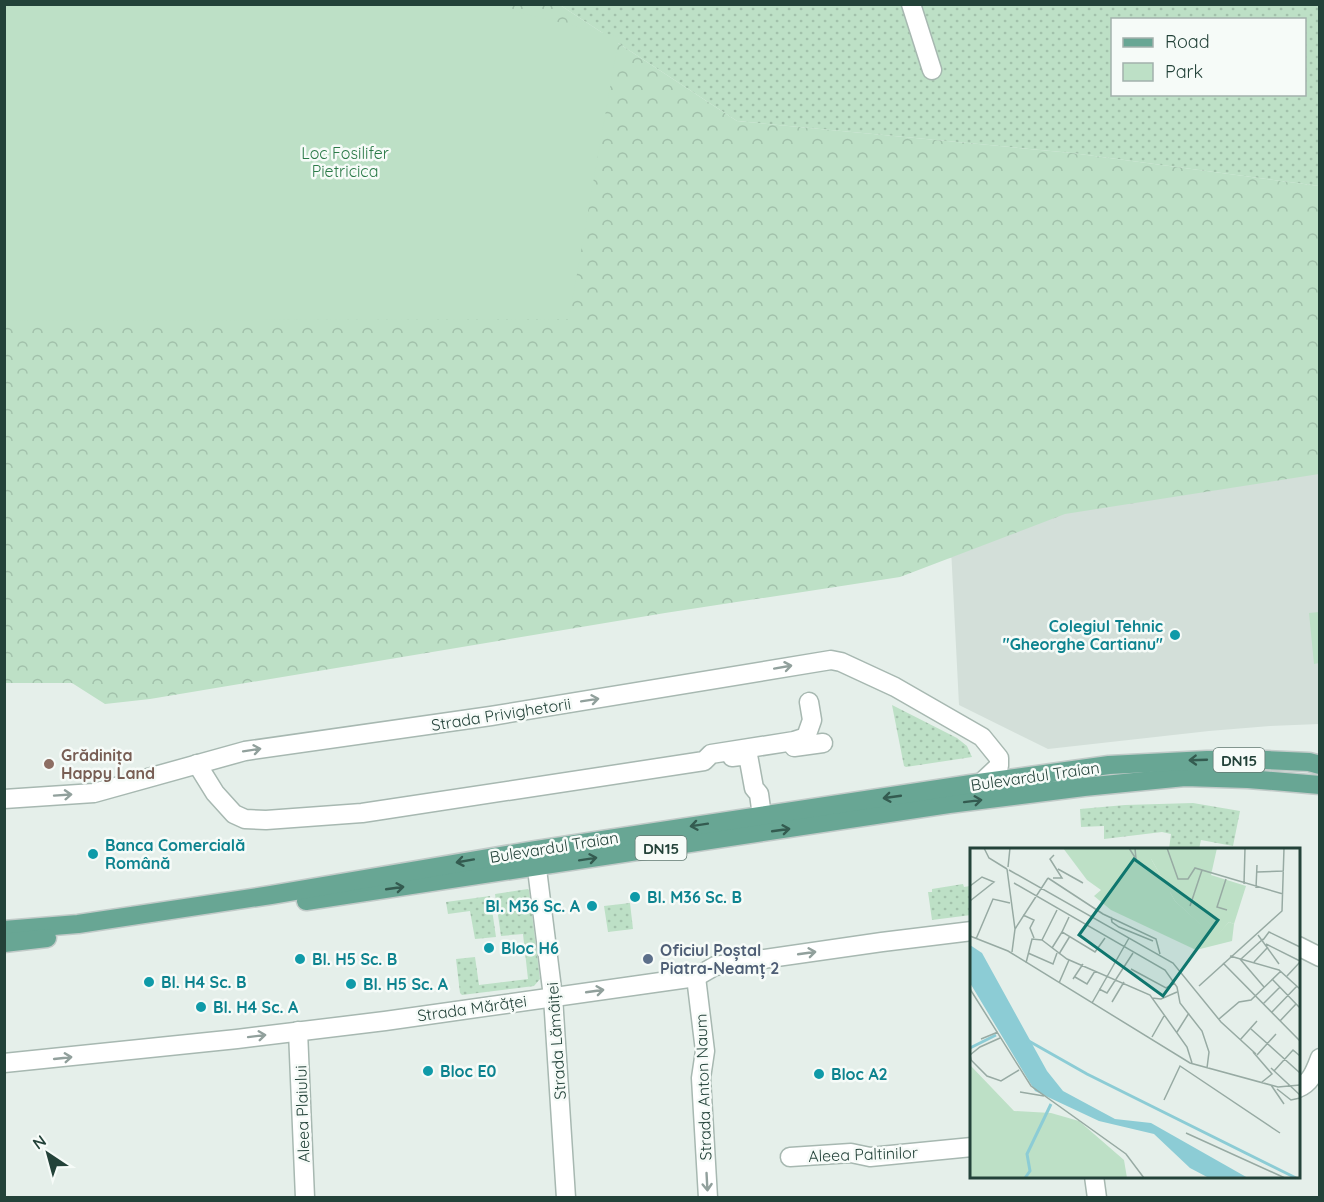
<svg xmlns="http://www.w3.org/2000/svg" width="1324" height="1202" viewBox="0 0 1324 1202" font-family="Quicksand,sans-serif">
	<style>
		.built { fill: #d3dfd9 }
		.grass { fill: url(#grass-dots); fill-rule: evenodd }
		.forest { fill: url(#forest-crowns) }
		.green { fill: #bde0c6 }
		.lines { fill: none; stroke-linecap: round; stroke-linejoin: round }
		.minor-casing { stroke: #a7b8b1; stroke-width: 21 }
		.major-casing { stroke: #c1cac8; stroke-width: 21 }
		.minor { stroke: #fff; stroke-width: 18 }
		.major { stroke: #68a694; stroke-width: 18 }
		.oneway { stroke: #91a09c }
		.oneway2 { stroke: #345b50 }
		.culture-dot { fill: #0f9aa8; stroke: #f6fbf8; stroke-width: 2 }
		.education-dot { fill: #8d6e63; stroke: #f6fbf8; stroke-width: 2 }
		.service-dot { fill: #5c6f8a; stroke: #f6fbf8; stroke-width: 2 }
		.labels { text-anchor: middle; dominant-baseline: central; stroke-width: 5; stroke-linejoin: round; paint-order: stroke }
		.shield { fill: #f6fbf8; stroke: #627a72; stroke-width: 1.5 }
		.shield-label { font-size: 15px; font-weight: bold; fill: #234239 }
		.park-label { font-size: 16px; fill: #2b7a48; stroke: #f6fbf8 }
		.culture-label { font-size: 16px; font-weight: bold; fill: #0d838f; stroke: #f6fbf8; text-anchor: start }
		.street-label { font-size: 16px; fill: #234239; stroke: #f6fbf8 }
		.education-label { font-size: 16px; font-weight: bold; fill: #785e54; stroke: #f6fbf8; text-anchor: start }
		.service-label { font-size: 16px; font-weight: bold; fill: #4e5e75; stroke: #f6fbf8; text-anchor: start }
		.inset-river { fill: none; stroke: #8cccd5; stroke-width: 3 }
		.inset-road { fill: none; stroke: #97aaa3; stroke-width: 1.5 }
		.view { fill: #0f766e; fill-opacity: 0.15; stroke: #0f766e; stroke-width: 3 }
		.inset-edge { fill: none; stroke: #234239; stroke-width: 3 }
	</style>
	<defs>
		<pattern id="grass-dots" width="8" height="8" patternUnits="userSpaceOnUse" patternTransform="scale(1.5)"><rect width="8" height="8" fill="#bde0c6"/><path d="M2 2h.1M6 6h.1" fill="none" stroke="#a2c1ab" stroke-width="1.8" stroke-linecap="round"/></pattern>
		<pattern id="forest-crowns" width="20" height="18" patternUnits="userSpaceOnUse" patternTransform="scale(1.5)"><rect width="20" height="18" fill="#bde0c6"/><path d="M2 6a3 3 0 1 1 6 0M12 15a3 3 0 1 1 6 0" fill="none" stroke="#a2c1ab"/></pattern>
	</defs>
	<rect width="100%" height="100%" fill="#e5efea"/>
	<path class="built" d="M1319,461V724L1270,726L1209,731L1048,749L959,705L947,470Z"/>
	<g class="grass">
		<path d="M560,5H1319V186L1072,153L737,121ZM1112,20H1304V94H1112Z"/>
		<path d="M892,705L957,738L967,746L972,757L906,767L904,766Z"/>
		<path d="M1193,803L1240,811L1233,846L1201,840L1199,849H1169L1171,834L1162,832L1104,839V826L1081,827L1080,809L1125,805Z"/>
		<path d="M970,883H971V915L932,920L928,892H932V889L963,884L964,887L970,886Z"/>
		<path d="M528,889L529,890L540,979L534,986L462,995L460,993L456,959L475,957L479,985L528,979L523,934L501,936L495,894Z"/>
		<path d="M490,896L496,937L475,939L470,911L448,914L446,902Z"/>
		<path d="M630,903L633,929L608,932L604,906Z"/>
	</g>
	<path class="forest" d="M4,5H560L737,121L1072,153L1319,186V474L1065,514L900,577L665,613L150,699L105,704L72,683H5Z"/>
	<g class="green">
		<path d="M485,4L619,37L569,319L5,321V5Z"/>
		<path d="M1319,612V663L1314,664L1309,613Z"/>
	</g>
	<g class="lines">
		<g class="minor-casing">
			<g id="minor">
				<path d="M911,4L932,70"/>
				<path d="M794,747L823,743"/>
				<path d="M732,757L748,755L754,788L759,794L762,816"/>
				<path d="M197,764L215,793L234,814L245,819L266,820L362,813L704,761L711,754L794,741L806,737L812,720L809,702"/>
				<path d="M4,799L94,793L245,751L491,716L831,660L841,662L895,687L982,737L999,758V766L981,783"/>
				<path d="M535,853L553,997L566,1198"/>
				<path d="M1298,946L1320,957"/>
				<path d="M696,977L705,1051L701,1078L708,1198"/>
				<path d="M298,1031L305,1198"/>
				<path d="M4,1063L237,1039L385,1021L696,977L715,966L882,942L972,931"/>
				<path d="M1298,1088C1311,1083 1315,1071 1320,1058"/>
				<path d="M790,1157L851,1153L870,1157L972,1147"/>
				<path d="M1094,1176L1097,1198"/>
			</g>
		</g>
		<g class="major-casing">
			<g id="major">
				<path d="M306,901L949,804L1084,787L1185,777L1248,779L1320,785"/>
				<path d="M4,930L78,924L271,895L535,850L971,784L1109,765L1207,760H1267L1309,762L1320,765"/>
				<path d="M4,943L47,938"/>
			</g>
		</g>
		<use href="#minor" class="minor"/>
		<use href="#major" class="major"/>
	</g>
	<defs><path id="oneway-shaft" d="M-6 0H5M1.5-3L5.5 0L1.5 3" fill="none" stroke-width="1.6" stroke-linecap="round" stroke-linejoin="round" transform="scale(1.5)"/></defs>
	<g class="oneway">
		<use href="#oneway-shaft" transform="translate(783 667) rotate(-10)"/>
		<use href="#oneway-shaft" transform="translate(590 700) rotate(-9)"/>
		<use href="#oneway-shaft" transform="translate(252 750) rotate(-9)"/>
		<use href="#oneway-shaft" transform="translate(63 795) rotate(-4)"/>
		<use href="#oneway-shaft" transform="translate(807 953) rotate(-8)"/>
		<use href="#oneway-shaft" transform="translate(595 991) rotate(-8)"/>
		<use href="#oneway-shaft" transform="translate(257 1036) rotate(-7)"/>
		<use href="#oneway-shaft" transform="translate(63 1058) rotate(-6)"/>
		<use href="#oneway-shaft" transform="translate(707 1182) rotate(87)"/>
	</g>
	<g class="oneway2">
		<use href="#oneway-shaft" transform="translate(1198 760) rotate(178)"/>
		<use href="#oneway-shaft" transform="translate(892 797) rotate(172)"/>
		<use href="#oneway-shaft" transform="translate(973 801) rotate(-7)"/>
		<use href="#oneway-shaft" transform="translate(699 825) rotate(171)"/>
		<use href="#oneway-shaft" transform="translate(781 830) rotate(-8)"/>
		<use href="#oneway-shaft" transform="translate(588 859) rotate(-9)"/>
		<use href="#oneway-shaft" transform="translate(465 861) rotate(170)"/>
		<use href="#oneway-shaft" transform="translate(395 888) rotate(-8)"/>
	</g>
	<g class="culture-dot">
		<circle cx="1175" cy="635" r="6"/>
		<circle cx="93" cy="854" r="6"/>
		<circle cx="635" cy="897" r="6"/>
		<circle cx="592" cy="906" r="6"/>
		<circle cx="489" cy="948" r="6"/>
		<circle cx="300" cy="959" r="6"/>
		<circle cx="149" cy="982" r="6"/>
		<circle cx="351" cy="984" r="6"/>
		<circle cx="201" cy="1007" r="6"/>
		<circle cx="428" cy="1071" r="6"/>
		<circle cx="819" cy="1074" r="6"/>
	</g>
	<circle class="education-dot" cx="49" cy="764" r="6"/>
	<circle class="service-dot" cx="648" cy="959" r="6"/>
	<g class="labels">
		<g class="shield">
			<rect x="1213.5" y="748" width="51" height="24" rx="4.5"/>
			<rect x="635.5" y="836" width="51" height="24" rx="4.5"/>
		</g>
		<g class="shield-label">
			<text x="1239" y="760">DN15</text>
			<text x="661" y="848">DN15</text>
		</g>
		<g class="park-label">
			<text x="345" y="153">Loc Fosilifer<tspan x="345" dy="18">Pietricica</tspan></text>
		</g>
		<g class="culture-label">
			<text x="1163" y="626" text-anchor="end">Colegiul Tehnic<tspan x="1163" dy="18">"Gheorghe Cartianu"</tspan></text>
			<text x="105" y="845">Banca Comercială<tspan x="105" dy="18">Română</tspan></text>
			<text x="647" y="897">Bl. M36 Sc. B</text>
			<text x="580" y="906" text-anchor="end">Bl. M36 Sc. A</text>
			<text x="501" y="948">Bloc H6</text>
			<text x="312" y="959">Bl. H5 Sc. B</text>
			<text x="161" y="982">Bl. H4 Sc. B</text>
			<text x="363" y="984">Bl. H5 Sc. A</text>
			<text x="213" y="1007">Bl. H4 Sc. A</text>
			<text x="440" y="1071">Bloc E0</text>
			<text x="831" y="1074">Bloc A2</text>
		</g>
		<g class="street-label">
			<text transform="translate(501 714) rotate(-9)">Strada Privighetorii</text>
			<text transform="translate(1035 776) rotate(-8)">Bulevardul Traian</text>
			<text transform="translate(554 847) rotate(-9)">Bulevardul Traian</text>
			<text transform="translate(472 1008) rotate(-8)">Strada Mărăței</text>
			<text transform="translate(556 1041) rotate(-94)">Strada Lămâiței</text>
			<text transform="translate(703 1087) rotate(-92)">Strada Anton Naum</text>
			<text transform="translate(302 1114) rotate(-92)">Aleea Plaiului</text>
			<text transform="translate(863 1154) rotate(-2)">Aleea Paltinilor</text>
		</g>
		<g class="education-label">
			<text x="61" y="755">Grădinița<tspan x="61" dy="18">Happy Land</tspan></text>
		</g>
		<g class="service-label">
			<text x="660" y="950">Oficiul Poștal<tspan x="660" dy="18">Piatra-Neamț 2</tspan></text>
		</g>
	</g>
	<g transform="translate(970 848)">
		<rect width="330" height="330" fill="#e5efea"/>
		<path d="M175,0H247L241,27L276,38L264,76L259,74L245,90L205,53Z" fill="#bde0c6"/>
		<path d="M93,0H175L205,53L245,89L259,74L264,76L262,93L226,102L141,62L124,48L131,42L117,32ZM0,217L44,263L81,265L109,273L154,312L157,330H0Z" fill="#bde0c6"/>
		<path d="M114,0H179L183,20L202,42L185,58L124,13Z" fill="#bde0c6"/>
		<path d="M0,97L12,105L77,223L93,243L145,271L181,275L278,330H239L220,320L184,286L129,273L65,243L0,135Z" fill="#8cccd5"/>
		<path class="inset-river" d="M57,192L117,226L326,330M0,200L26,187M55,330L60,323L57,306L81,256"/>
		<path class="inset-road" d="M14,0L19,10L37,21M159,0L166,11L165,0M197,0L208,31H218L225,20L313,46M38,19L40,0M37,21L45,81M88,21L113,35M39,22L203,115L251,174L286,206M287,24L314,23M78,30L133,66L186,91L190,106M83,30H92L80,11L84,7M256,31L247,59L257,62M44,35L195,122L207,139L210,155L232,183L239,204L237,220M274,36L275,0M0,38L12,29L24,34L0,53M286,40L287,17M220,58L232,22M53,67L64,72L60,80L64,90M99,69L92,84L125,104L135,90M141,69L142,74L149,79L183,93M288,87L309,116M0,88L38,103L220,215L308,239L330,237M6,91L23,51L40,55M72,92L97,111L180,147L217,199L222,215M72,92L87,62M293,92L299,84L330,99M296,96L330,113M82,100L92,84M42,104L45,81L78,30M58,105L83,116L87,105M89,106L100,88M260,108L309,122L330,141M270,111L294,139M271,111L293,91M284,114L298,99M56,115L62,91L72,92M253,115L330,193M161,121L196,140L205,135M317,128L330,114M105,129L117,136L125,123M103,131L113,116M302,131L330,160M89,135L99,112M229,138L312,63L314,0M0,141L61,238L156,306L174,330M129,141L137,145L163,105M182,150L191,151L207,144M142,154L154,134M122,155L159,90M293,156L310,139M302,164L327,138M249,171L269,154L281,152L311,123M310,173L326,156M281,181L330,225M207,184L219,165M182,189L194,168M30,190L10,199L0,207L1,212L17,228L31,233L49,222M11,191L28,184M270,192L287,173M283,204L302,226L292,234M287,207L306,186M301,220L330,247M304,223L323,202L330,208M301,237L314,256M307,241L321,252L330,250M50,244L74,248M194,252L210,218L310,285M216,285L315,330"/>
		<path class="view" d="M164,11L248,72L193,148L109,87Z"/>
		<rect width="330" height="330" class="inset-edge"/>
	</g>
	<rect width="1324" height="1202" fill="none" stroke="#234239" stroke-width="12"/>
	<rect x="1111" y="18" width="195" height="78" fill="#f6fbf8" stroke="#a2b1ac" stroke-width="1.5"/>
	<rect x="1123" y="38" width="30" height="9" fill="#68a694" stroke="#a2b1ac" stroke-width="1.5"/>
	<text x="1165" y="48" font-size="18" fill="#234239">Road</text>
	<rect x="1123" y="63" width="30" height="18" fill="#bde0c6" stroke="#a2b1ac" stroke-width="1.5"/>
	<text x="1165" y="78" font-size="18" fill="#234239">Park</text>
	<g transform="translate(48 1154) rotate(324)" stroke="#f6fbf8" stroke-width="4.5" paint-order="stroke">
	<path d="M0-4.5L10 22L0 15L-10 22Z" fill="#234239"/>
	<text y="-9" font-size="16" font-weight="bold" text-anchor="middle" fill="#234239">N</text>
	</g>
</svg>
